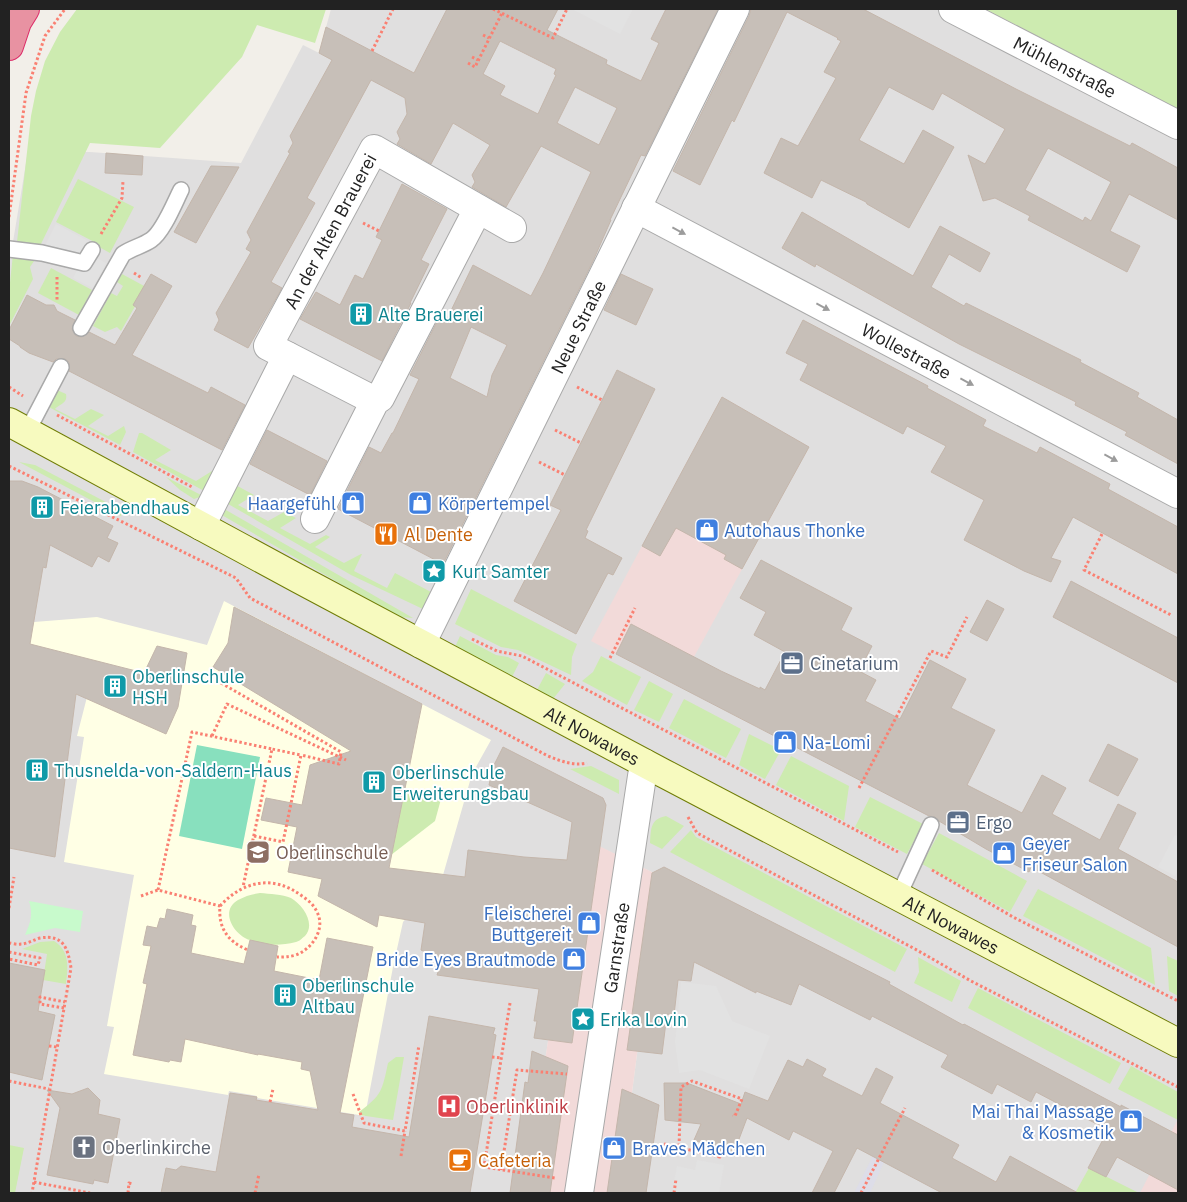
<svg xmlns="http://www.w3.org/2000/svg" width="1187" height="1202" viewBox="0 0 1187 1202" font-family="'IBM Plex Sans',sans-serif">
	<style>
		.residential { fill: #e0dfdf }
		.commercial { fill: #f2dad9 }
		.education { fill: #ffffe5 }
		.grass { fill: #cdebb0 }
		.park { fill: #c8facc }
		.pitch { fill: #88e0be }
		.parking { fill: #e2e2e2 }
		.plaza { fill: #dddde8 }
		.building { fill: #c7bfb8; stroke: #c4b6ab; fill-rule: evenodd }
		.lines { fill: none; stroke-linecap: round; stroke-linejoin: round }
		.lane-casing { stroke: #a9a9a9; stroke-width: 18 }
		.street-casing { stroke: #a9a9a9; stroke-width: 30 }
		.secondary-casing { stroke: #707d05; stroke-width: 30 }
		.highway-casing { stroke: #dc2a67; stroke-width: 30 }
		.path { stroke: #fa8072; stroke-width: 3; stroke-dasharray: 2.5 2.5; stroke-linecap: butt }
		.lane { stroke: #fff; stroke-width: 15 }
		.street { stroke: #fff; stroke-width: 28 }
		.secondary { stroke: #f7fabf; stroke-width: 28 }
		.highway { stroke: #e892a2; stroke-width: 28 }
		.oneway { fill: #9c9c9c }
		.labels { text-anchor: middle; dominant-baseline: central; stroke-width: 4; stroke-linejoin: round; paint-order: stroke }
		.street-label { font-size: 18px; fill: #222; stroke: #fff }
		.culture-label { font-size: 18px; fill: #0d838f; stroke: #fff; text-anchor: start }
		.shop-label { font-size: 18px; fill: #366cbe; stroke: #fff; text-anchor: start }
		.food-label { font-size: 18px; fill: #c56008; stroke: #fff; text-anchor: start }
		.service-label { font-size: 18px; fill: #4e5e75; stroke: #fff; text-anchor: start }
		.education-label { font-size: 18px; fill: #785e54; stroke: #fff; text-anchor: start }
		.health-label { font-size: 18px; fill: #be3a42; stroke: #fff; text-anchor: start }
		.worship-label { font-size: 18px; fill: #5b616d; stroke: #fff; text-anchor: start }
	</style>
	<rect width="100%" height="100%" fill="#f2efe9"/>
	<path class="residential" d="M331,9H985L1178,109V1193H619L660,876L579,837L525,1193H9V266L28,151L90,152L241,163L303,45L319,53Z"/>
	<g class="commercial">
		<path d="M722,397L809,447L678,686L591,641Z"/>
		<path d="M579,836L660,876L619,1193H525Z"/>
		<path d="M1178,1119V1193H1140Z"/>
	</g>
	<path class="education" d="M224,601L491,740L472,774L443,875L403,922L393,967L365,1116L257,1098V1096L229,1091L228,1095L104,1074L114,1027L107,1026L134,875L64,862L84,737L77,736L87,697L21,680L22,620L34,622L97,617L207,645Z"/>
	<g class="grass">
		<path d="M77,9H326L315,43L257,25L242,57L160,148L90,143L40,246L17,242L31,116L36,91L45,61L60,32Z"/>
		<path d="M985,9H1178V109Z"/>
		<path d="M78,179L134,207L110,253L99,247L100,245L56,222Z"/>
		<path d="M13,254L34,261L30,267L33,279L9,326V292Z"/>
		<path d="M51,268L92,290L79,315L38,293Z"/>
		<path d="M122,274L146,287L121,331L117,327L105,332L93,326L111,293L117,296L123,286L117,282Z"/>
		<path d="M57,390L66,394C68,403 60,404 55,409L75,419L91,409L104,415L88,426L108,436L124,426L126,432L120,445L45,405Z"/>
		<path d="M139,433H142L171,450L155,460L196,481L212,471L215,472L206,492L133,452Z"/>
		<path d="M19,462L35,465L123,511L121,516Z"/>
		<path d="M166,477L203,496L194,499L180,490Z"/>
		<path d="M232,483L254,495L238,505L268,521L284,512L296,518L280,528L310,544L326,535L330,537L315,547L344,563L361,554H362L354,571L387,588L395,573L431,592L432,598L425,610L351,575L223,501Z"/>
		<path d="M219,506L413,618L398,617L220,514Z"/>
		<path d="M471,589L577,644L572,657L571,675L518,650L501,647L455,624Z"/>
		<path d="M460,636L496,655L508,657L519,663L512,677L455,647Z"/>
		<path d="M601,656L641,677L627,705L582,681L593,672Z"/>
		<path d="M546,673L565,684L553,699L537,690Z"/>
		<path d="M649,681L673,694L659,722L634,710Z"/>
		<path d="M684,699L741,729L726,758L669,728Z"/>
		<path d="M749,734L781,750L765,779L739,765Z"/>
		<path d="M791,756L849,786L844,821L776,785Z"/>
		<path d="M591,766L619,780V794L570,769Z"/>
		<path d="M444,788L435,821L391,855L404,794Z"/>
		<path d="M870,797L923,824L907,854L855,827Z"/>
		<path d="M666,816L684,826L662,849L650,843C651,829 650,819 666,816Z"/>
		<path d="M691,830L696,837L907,949L895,972L670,852Z"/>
		<path d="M939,833L1027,881L1010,912L922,864Z"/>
		<path d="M1038,889L1151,948L1155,985L1023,916Z"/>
		<path d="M260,893C270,894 282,894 291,898C303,905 316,924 305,936C301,939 300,941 296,942C280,946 265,946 250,940C234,935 219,911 238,900C245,896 253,894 260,893Z"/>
		<path d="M54,941C70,951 68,967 66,984L43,980L47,954L22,949L40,942Z"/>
		<path d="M1167,956L1178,961V996L1169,991Z"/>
		<path d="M918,957L961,981L952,1002L914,983L919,972Z"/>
		<path d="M978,988L1121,1063L1110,1084L968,1008Z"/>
		<path d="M396,1057H404L393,1120L359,1115V1112C382,1095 382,1091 388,1063Z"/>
		<path d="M1131,1066L1178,1092V1120L1118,1089Z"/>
		<path d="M9,1145L24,1148L15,1193H9Z"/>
		<path d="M1089,1168L1139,1193H1075Z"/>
	</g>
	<path class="park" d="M29,901L83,911L80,932L55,928L25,935C31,922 33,914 29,901Z"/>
	<path class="pitch" d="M197,745L260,757L242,849L179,836Z"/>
	<g class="parking">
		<path d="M572,9H633L620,34Z"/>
		<path d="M56,224L90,242L85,252L106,263L93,288L73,278L78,268L43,250Z"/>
		<path d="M1175,835L1178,836V870L1175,876L1158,867Z"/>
		<path d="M681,982L716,986L732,1021L770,1036L749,1089L700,1070L679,1073L675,1043Z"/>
		<path d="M697,1160L724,1165L719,1193H672L677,1166L695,1170Z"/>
	</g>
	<path class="plaza" d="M895,1113L884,1162L870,1193H854Z"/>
	<g class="building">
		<path d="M447,9H558L547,30L607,60L606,64L641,81L659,43L651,39L666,9H718L645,156L641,155L610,220H611L593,261L443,564L338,509L369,447L381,453L392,433H393L419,379L410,375L439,318L446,321L473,265L531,296L543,273L591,172L541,146L506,207L472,187L475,182L472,175L490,145L453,123L431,164L397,144L400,139L397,132L407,114L405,98L371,80L307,198L315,203L271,282L282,288L248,348L214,330L219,320L216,313L251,252L246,249L251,240L247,232L290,153L288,152L293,143L290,136L332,60L319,53L326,27L414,73ZM500,41L556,69L554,74L556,75L538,114L500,95L505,86L483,74ZM575,87L617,108L599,145L557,123ZM471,327L507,345L492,375L487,397L450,378Z"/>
		<path d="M751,9H863L1016,89L1130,146L1132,143L1178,168V220L1129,194L1110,231L1140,246L1127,272L1028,220L1030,216L995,198L983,201L968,155L985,164L1005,129L942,93L933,110L889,87L859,140L904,164L923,130L954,147L909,228L867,204L866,202L821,180L812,198L764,173L781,138L798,146L836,78L824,72L841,41L837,39L838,38L787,12L734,122L732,120L700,185L673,171L749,16ZM1048,148L1111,182L1091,221L1085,217L1083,221L1025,190Z"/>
		<path d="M106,153L143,156L142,175L105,173Z"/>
		<path d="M211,166L239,167L196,243L174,232Z"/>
		<path d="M402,184L447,209L421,260L429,264L410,303H411L382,361L300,319L316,292L340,305L355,275L363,279L382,240L376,237Z"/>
		<path d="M802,212L913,276L940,226L990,253L980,272L949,254L931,287L964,306L966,303L1081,360L1080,362L1139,393L1137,397L1178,420V464L1125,435L1127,432L1075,405L1076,402L959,344L816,264L815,267L782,248Z"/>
		<path d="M151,274L172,286L132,355L208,393L211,387L245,405L222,450L69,371V362L65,359H56L53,362L29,353L20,347V346L9,339V330L27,295L46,305H54L57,311L75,320L72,329L76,336L82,337L89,332L115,345L137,308L133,305Z"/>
		<path d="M621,274L653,289L636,325L604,310Z"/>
		<path d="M803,320L928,386L927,388L986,420L983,426L1037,453L1040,447L1110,484L1108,489L1178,527V574L1073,517L1051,558L1061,561L1051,582L1024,571L964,540L984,500L931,472L946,446L907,426L903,434L800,380L808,364L786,353Z"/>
		<path d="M617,370L655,389L586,530L588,531L585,538L622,558L613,575L608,573L576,634L514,601L561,510L550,505Z"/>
		<path d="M722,397L809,447L742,569L724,559L726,555L676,528L660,556L642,546Z"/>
		<path d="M267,430L327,461L310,495L250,464Z"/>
		<path d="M9,481H22L38,487L113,526L107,538L118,543L109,562L98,556L92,567L50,545L46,568L43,567L30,644L144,673L157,646L187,653L178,707L166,734L76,694L55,857L9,848Z"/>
		<path d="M761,560L852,608L841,630L872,646L859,671L876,680L865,701L900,719L930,660L966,679L951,708L995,730L967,785L1022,813L1042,775L1066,788L1052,814L1100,840L1118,804L1136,813L1118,849L1178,882V947L1031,867L1029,872L986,849L939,821L935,817L929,816L616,654L631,624L721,671L760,689V687L765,690L785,652L754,635L766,612L740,598Z"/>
		<path d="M1071,581L1178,638V683L1053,617Z"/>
		<path d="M987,600L1004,609L987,641L970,632Z"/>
		<path d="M234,607L422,704L389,868L465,877L468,850L524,857L567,860L572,822L489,785L491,776L489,775L503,747L603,798L606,805L572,1043L534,1038L537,1021H534L539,989L437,975L442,961L421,950L425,923L379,915L377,927L318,896L322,879L288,872L297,827L261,820L266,798L302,805L310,765L351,751L213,667L228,643Z"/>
		<path d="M1108,744L1138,759L1118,796L1089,781Z"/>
		<path d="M664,867L890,982L889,984L963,1025L964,1024L1121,1107V1105L1178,1135V1190L1117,1157L1106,1177L1088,1168L1108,1130L1036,1092L1031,1102L997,1084L992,1094L941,1067L948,1055L872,1016L870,1020L799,984L791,1005L756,991V993L694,962L691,981L678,980L674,1015L667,1014L662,1054L627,1050L652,873Z"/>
		<path d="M167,909L193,915L191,925L196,926L191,953L244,964L250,940L278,946L274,971L319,980L327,938L373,947L340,1113L354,1115L352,1127L409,1137L429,1016L495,1028L493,1034L496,1035L470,1193H161L166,1168L176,1170L181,1166L216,1172L230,1093L257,1097L256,1100L318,1110L310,1071L301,1069L302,1062L258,1054V1055L185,1039L181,1062L170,1060L169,1062L133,1055L147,984L143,983L151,946L143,945L147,926L157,928L160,918L165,919Z"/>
		<path d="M9,963L45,970L38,1011L55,1015L42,1080L9,1072Z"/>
		<path d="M532,1051L568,1066L550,1193H510L525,1082L528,1083Z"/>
		<path d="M807,1059L826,1069L822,1076L862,1096L876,1068L893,1077L880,1103L959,1145L952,1158L996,1182L1010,1156L1078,1193H942L857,1148L834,1193H812L833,1151L793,1131L789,1140L747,1118L733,1155L694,1140L701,1124L665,1120L664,1083H687L741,1104L745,1092L768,1101L788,1060L803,1067Z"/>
		<path d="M88,1088L100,1100L98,1114L120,1119L108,1183L94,1180L93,1184L47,1175L60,1108L47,1090L72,1094Z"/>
		<path d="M622,1089L659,1105L646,1193H607Z"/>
	</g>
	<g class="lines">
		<g class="lane-casing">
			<g id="lane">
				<path d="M9,249L42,253L84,263L92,250"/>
				<path d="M81,328L123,254C132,248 142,246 151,240C163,232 174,204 181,190"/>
				<path d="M27,432L61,367"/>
				<path d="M898,897L931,825"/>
			</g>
		</g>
		<g class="street-casing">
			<g id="street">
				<path id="s1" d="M953,9L1178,125"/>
				<path id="s2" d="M636,208L1178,494"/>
				<path id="s3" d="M375,401L268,346L374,149L512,228"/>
				<path d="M315,519L375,401L380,398L478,209"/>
				<path d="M201,526L287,356"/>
				<path id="s4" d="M421,644L735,9"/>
				<path id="s5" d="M579,1193L644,763"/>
			</g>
		</g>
		<g class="secondary-casing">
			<g id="secondary">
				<path id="s6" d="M9,422L299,579L663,773L1178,1043"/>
			</g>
		</g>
		<g class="highway-casing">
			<path id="highway" d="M9,46L17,22L25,9"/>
		</g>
		<g class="path">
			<path d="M493,9L553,38L567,9"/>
			<path d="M483,35L489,38"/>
			<path d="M372,51L393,9"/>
			<path d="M472,57L478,60"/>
			<path d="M468,63L475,67L502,13"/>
			<path d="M9,217L26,93L45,36L65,9"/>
			<path d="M363,223L379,231"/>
			<path d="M101,234L122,198L123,181"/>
			<path d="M134,273L142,278"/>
			<path d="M57,277V300"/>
			<path d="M9,387L23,396"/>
			<path d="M577,387L602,400"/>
			<path d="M57,415L192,487"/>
			<path d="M555,430L581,443"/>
			<path d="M539,462L565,475"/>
			<path d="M9,466L236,578L250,598L548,756C561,761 572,766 587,763"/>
			<path d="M1102,534L1084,570L1171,615"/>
			<path d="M472,639L497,651L522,656L898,852"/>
			<path d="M610,658L635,608"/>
			<path d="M221,683L341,752L339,764L301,755"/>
			<path d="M212,736L227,704L346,760"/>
			<path d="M859,788L931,651L947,657L967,617"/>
			<path d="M688,817L697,833L915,949L971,981L1178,1087"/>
			<path d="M254,836L283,842L301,755L272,749"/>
			<path d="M932,870L1013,917L1178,1001"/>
			<path d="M158,890L192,732L272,749L243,887"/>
			<path d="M141,896L158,890L220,906C218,928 228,942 248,950"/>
			<path d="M220,906C243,881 273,874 302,896C308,900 314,905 317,912C326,929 312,949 296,955C289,957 283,957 277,957"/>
			<path d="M9,908L14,877"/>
			<path d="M9,943C12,943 17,945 21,944C27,944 33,940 40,938C64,934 68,949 71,968L32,1193"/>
			<path d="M9,952L40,958L38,965L9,959"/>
			<path d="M510,1003L484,1167L555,1178"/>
			<path d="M64,1008L40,1004V997L65,1002"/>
			<path d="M49,1046L57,1047"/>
			<path d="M492,1057L502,1058"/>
			<path d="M9,1081L49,1089"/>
			<path d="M353,1094L364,1123L405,1131L419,1045"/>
			<path d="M270,1102L273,1089"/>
			<path d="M664,1144L720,1157L722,1150"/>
			<path d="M679,1146L681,1087L692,1081L742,1099L735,1116L733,1115"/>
			<path d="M401,1156L405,1131"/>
			<path d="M501,1170L517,1070L567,1074"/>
			<path d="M34,1182L90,1193"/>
			<path d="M128,1193L129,1183L133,1184"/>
			<path d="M255,1193L259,1174"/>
			<path d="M674,1193L676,1179"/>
			<path d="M861,1193L905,1108"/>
		</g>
		<use href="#lane" class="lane"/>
		<use href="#street" class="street"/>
		<use href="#secondary" class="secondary"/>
		<use href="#highway" class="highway"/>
	</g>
	<defs><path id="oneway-solid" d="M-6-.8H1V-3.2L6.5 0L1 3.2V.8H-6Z" transform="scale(1.25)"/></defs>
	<g class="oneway">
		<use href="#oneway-solid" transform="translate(679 231) rotate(28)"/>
		<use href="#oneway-solid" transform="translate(823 307) rotate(28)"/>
		<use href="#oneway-solid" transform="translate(967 382) rotate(28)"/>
		<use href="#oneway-solid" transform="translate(1111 458) rotate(28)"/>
	</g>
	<defs>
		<g id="building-square" transform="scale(1.25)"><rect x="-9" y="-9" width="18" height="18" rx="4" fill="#0f9aa8" stroke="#fff"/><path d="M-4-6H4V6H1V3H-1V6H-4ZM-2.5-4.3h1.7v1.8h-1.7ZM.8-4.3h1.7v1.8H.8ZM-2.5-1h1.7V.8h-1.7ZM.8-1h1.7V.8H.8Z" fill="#fff"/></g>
		<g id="shop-square" transform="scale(1.25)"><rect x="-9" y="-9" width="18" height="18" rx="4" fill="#3f7fe0" stroke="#fff"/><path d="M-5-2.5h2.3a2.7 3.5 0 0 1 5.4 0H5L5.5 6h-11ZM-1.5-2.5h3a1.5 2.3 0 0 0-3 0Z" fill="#fff"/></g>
		<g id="restaurant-square" transform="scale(1.25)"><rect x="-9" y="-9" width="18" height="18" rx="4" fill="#e8710a" stroke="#fff"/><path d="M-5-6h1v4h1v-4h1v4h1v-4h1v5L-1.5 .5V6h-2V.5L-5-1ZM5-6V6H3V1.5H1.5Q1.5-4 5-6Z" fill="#fff"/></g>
		<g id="sight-square" transform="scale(1.25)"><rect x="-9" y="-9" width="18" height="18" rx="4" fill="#0f9aa8" stroke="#fff"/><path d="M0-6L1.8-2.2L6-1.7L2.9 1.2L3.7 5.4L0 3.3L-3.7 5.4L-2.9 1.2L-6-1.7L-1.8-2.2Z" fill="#fff"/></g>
		<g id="office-square" transform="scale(1.25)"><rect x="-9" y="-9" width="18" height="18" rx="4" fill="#5c6f8a" stroke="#fff"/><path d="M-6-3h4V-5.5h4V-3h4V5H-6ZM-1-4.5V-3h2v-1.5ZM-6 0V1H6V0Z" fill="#fff"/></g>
		<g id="school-square" transform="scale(1.25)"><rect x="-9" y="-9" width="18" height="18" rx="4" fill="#8d6e63" stroke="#fff"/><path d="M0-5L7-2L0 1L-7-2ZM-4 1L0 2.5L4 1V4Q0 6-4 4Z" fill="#fff"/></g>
		<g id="hospital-square" transform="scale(1.25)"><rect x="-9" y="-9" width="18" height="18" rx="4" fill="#e0444e" stroke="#fff"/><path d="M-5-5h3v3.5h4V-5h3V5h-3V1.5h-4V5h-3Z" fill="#fff"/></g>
		<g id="church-square" transform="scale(1.25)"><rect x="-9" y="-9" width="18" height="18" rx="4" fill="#6b7280" stroke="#fff"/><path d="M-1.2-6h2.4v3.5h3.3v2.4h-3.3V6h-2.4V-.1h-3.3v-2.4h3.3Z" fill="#fff"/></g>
		<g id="cafe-square" transform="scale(1.25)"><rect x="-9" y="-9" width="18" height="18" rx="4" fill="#e8710a" stroke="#fff"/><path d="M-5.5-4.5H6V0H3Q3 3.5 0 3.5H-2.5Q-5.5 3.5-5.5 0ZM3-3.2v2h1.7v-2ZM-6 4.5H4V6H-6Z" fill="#fff"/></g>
	</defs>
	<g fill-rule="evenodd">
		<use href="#building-square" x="361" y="314"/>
		<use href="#shop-square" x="353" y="503"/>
		<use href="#shop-square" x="420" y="503"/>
		<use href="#building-square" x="42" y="507"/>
		<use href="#shop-square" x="707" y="530"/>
		<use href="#restaurant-square" x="386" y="534"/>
		<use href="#sight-square" x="434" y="571"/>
		<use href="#office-square" x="792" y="663"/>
		<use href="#building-square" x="115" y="686"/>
		<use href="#shop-square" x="785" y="742"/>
		<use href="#building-square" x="37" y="770"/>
		<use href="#building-square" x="374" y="782"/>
		<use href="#office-square" x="958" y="822"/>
		<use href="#school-square" x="258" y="852"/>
		<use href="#shop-square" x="1004" y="853"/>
		<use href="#shop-square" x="589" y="923"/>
		<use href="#shop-square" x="574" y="959"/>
		<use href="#building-square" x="285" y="995"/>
		<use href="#sight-square" x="583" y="1019"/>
		<use href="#hospital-square" x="449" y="1106"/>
		<use href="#shop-square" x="1131" y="1121"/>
		<use href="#church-square" x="84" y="1147"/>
		<use href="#shop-square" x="614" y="1148"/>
		<use href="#cafe-square" x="460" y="1160"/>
	</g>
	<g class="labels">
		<g class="street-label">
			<text stroke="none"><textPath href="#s1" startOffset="126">Mühlenstraße</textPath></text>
			<text stroke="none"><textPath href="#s3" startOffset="251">An der Alten Brauerei</textPath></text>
			<text stroke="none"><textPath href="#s4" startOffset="354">Neue Straße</textPath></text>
			<text stroke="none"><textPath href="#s2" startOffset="306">Wollestraße</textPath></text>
			<text stroke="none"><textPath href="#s6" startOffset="662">Alt Nowawes</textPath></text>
			<text stroke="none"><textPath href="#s6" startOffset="1068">Alt Nowawes</textPath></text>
			<text stroke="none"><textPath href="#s5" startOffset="248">Garnstraße</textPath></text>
		</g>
		<g class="culture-label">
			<text x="378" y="314">Alte Brauerei</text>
			<text x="60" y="507">Feierabendhaus</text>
			<text x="452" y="571">Kurt Samter</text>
			<text x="132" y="676">Oberlinschule<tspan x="132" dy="21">HSH</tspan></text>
			<text x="54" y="770">Thusnelda-von-Saldern-Haus</text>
			<text x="392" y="772">Oberlinschule<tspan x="392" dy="21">Erweiterungsbau</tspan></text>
			<text x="302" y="985">Oberlinschule<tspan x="302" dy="21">Altbau</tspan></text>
			<text x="600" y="1019">Erika Lovin</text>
		</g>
		<g class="shop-label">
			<text x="336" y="503" text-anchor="end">Haargefühl</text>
			<text x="438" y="503">Körpertempel</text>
			<text x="724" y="530">Autohaus Thonke</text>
			<text x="802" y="742">Na-Lomi</text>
			<text x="1022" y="843">Geyer<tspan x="1022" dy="21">Friseur Salon</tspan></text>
			<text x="572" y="913" text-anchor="end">Fleischerei<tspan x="572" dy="21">Buttgereit</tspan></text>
			<text x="556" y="959" text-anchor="end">Bride Eyes Brautmode</text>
			<text x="1114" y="1111" text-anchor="end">Mai Thai Massage<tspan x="1114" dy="21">&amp; Kosmetik</tspan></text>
			<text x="632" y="1148">Braves Mädchen</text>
		</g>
		<g class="food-label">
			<text x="404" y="534">Al Dente</text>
			<text x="478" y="1160">Cafeteria</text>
		</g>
		<g class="service-label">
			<text x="810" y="663">Cinetarium</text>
			<text x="976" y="822">Ergo</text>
		</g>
		<g class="education-label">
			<text x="276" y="852">Oberlinschule</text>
		</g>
		<g class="health-label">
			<text x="466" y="1106">Oberlinklinik</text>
		</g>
		<g class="worship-label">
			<text x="102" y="1147">Oberlinkirche</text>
		</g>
	</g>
	<rect width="1187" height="1202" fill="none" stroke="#222222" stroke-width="20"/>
</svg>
